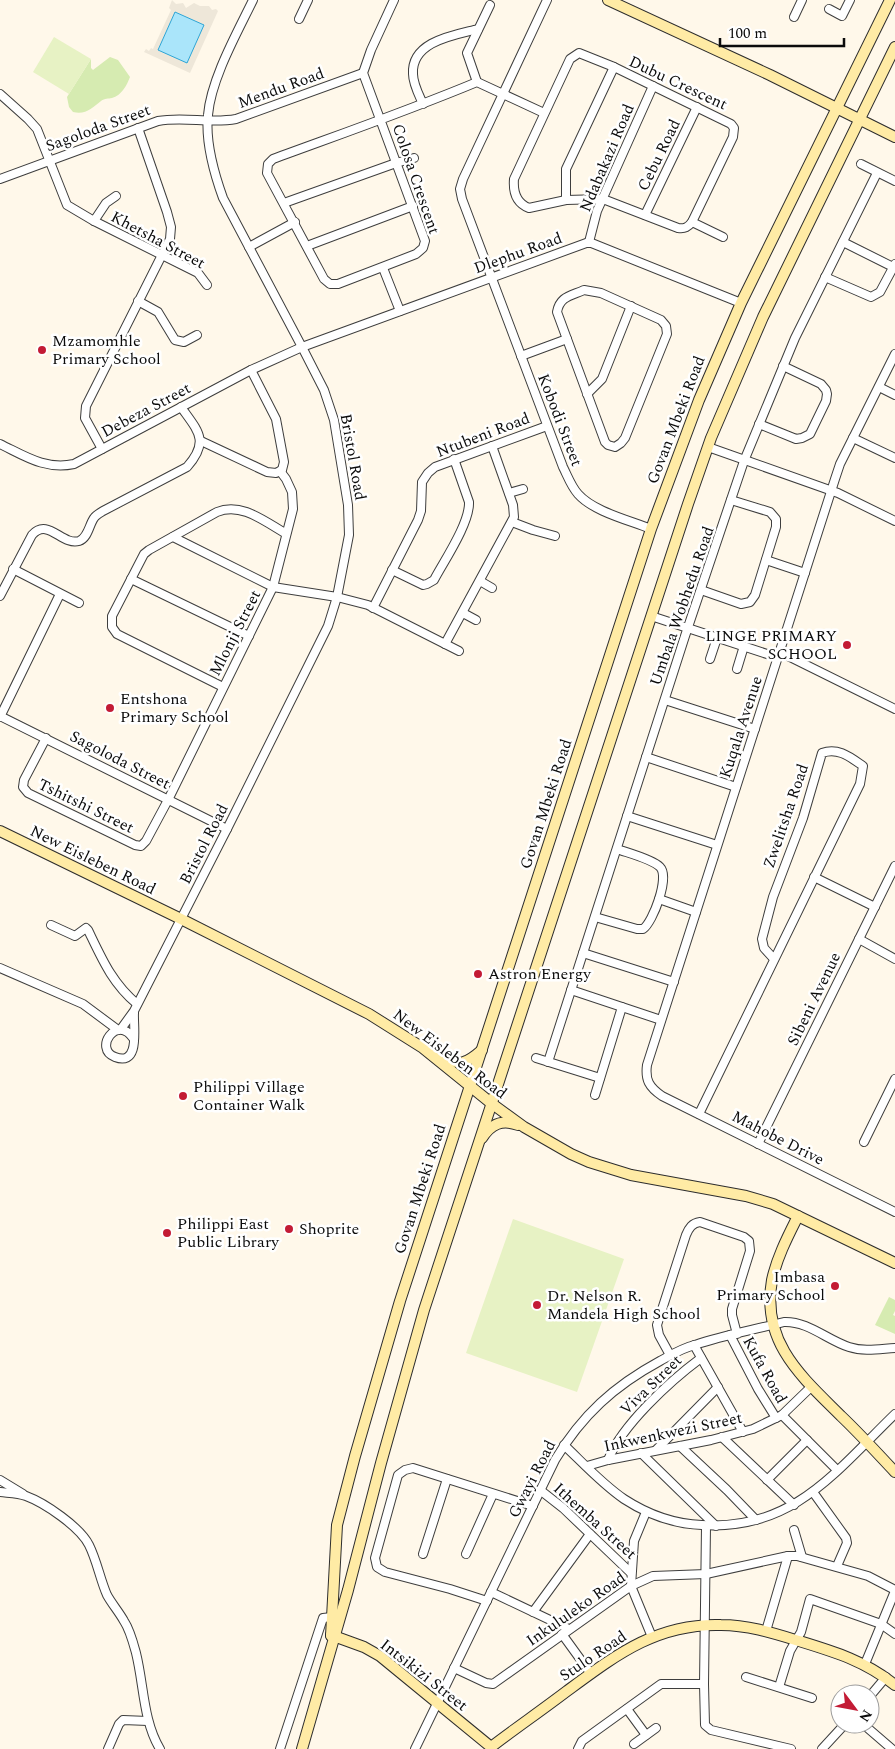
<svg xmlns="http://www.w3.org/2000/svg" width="895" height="1749" viewBox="0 0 895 1749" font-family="Spectral,serif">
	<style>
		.green { fill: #d6ebb1 }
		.pitch { fill: #e7f2c4 }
		.plaza { fill: #eee7d9 }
		.water { fill: #aae5fa; stroke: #2da5d6 }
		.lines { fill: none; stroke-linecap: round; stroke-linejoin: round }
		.street-casing { stroke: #3e3e3e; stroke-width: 10 }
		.secondary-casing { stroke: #2d2d2d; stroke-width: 12 }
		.street { stroke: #fff; stroke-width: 8 }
		.secondary { stroke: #ffeba5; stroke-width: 10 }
		.poi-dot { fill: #c31b35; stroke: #fff; stroke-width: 2 }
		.labels { text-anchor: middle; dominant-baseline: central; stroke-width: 5; stroke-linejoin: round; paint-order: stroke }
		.street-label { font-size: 16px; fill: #0b0b0b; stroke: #fff }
		.poi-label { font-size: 16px; fill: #0b0b0b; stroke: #fff; text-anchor: start }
	</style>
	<rect width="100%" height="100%" fill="#fff8ea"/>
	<g class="green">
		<path d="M110,57L118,60L130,77C127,85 121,96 112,98C108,99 105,98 101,101C92,108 86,115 73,112L69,107L67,97L91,59V68L93,70Z"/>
		<path d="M889,1297L895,1300V1311L893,1315L895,1316V1334L875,1325Z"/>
	</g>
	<g class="pitch">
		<path d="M54,37L91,59L69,94L33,72Z"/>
		<path d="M513,1219L624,1259L577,1392L466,1353Z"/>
	</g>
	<path class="plaza" d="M172,0L176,4L183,3L186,8L194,3L200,6H209L212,10L216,9L218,11L190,73L144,52L146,49L149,51L151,48L153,49L171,10L169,8Z"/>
	<path class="water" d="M175,12L204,25L187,63L158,50Z"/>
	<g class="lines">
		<g class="street-casing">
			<g id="street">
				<path d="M394,0L371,50L363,73L425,241L423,248L416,254L338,284H330L324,279L267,173L268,164L273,159C341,134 410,110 477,82L544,113"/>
				<path d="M547,0L463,179L460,189L462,199L563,467C568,477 571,486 578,494C594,512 629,520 651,529"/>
				<path d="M829,9L842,16L850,0"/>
				<path d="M794,17L802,0"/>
				<path d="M299,19L308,0"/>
				<path d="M579,53L614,67L731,124L734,128L733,137L692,222C688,227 685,229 678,228L603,199L566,200L529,208C516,203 513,191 514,179L570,59Z"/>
				<path d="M477,82L467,53L490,5"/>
				<path d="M0,94L28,119L37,129L67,205L94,221L198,273L207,285"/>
				<path d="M423,104C419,95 413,84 413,74C411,41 455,35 478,29"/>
				<path d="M861,164L895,181"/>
				<path d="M0,179L158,121C184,116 210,124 236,119L363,73"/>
				<path d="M566,200V169L614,67"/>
				<path d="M284,203L396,163L414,158"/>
				<path d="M645,215L697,107"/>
				<path d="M94,221L106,203L116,196"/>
				<path d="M692,222L723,237"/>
				<path d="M589,242L597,211L653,86"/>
				<path d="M843,242L895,268"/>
				<path d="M307,246L413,206"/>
				<path d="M249,247L295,222"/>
				<path d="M383,268L400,311"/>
				<path d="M825,277L871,297L880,292L895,264"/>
				<path d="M584,290L601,293L661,320L666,326L667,334L625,438L621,443L615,447L608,445L605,442L557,312C560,296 571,296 584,290Z"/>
				<path d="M138,301L158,312L175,340L184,342L197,335"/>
				<path d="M895,354L840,464L835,479L647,1065C645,1080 649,1087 662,1096L895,1212"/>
				<path d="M521,356L567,339"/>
				<path d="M879,387L895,395"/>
				<path d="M587,394L602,379L631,306"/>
				<path d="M759,424L796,439L802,438L810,434L826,401L827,394L826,390L821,384L783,366"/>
				<path d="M853,438L895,458"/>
				<path d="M201,441L267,472L276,473L282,470L284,462L276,419L251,370"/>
				<path d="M0,444C25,456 45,470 74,464L251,370L302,347L589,242L741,303"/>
				<path d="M708,447L838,493L895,521"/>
				<path d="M102,449L85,418L86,406L170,239L171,227L167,212L138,128"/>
				<path d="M509,493L523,489"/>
				<path d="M512,522L533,530L555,536"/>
				<path d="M173,537L273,587L337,597L368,605L459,651"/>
				<path d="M766,560L805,573"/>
				<path d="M13,569L79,603"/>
				<path d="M392,570L423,585L427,584L434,580C444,561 470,523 469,502L454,459"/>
				<path d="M131,579L249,636"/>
				<path d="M480,581L492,588"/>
				<path d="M701,590L741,604L750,602L755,595L776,527V519L770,512L731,500"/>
				<path d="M0,596L32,535C48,517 62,546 79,541C88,538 89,525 94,518C96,515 100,513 103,511L187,467C210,441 198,431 181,407"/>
				<path d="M373,608L418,520L421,511L422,482L428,473L435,467L547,426"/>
				<path d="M463,613L476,620"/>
				<path d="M651,616L770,655L788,656L895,709"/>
				<path d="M445,644L514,517L513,505L492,446"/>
				<path d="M710,659L717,638"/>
				<path d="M737,669L744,646"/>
				<path d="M223,687L117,634L112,627V616L144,554L149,550L217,512C241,502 264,521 285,533"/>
				<path d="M665,700L755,729"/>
				<path d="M0,716L227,829"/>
				<path d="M0,717L60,594"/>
				<path d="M46,738L24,780L23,787L28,793L135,845L141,846L146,841L168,800L273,587L293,509L292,492L286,479L280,471"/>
				<path d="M646,757L736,787"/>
				<path d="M627,816L717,845"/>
				<path d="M814,877L875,907"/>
				<path d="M659,899L696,912"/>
				<path d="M595,917L637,929H643C653,922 670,877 660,867C652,859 628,853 617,849"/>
				<path d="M51,925L75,936L86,928L88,930C102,959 112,983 137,1004"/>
				<path d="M859,939L895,959"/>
				<path d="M583,953L674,982"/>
				<path d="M0,968L83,1004L118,1030"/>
				<path d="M571,990L661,1020"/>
				<path d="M121,1029L134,1011L227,829L328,626L337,597L349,535L348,505L334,420L324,390L302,347L223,198C214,173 205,143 208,115C211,79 237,33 253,0"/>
				<path d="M133,1038C117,1014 93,1049 115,1057C141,1067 133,1026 134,1013"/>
				<path d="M536,1058L600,1078"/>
				<path d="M548,1062L685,636L744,461L795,338L877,173"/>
				<path d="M595,1095L622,1007"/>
				<path d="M699,1114L860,784L863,766C850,757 838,747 822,753L803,818L773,897L762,939L764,948L774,959"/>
				<path d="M864,1142L895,1079"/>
				<path d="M758,1144L895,866"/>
				<path d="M730,1335L758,1389L776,1418"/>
				<path d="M694,1345L743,1432"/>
				<path d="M670,1355L659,1335L657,1325L686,1235C689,1228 692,1223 700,1222L744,1237L749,1241L750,1251L732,1309V1315L737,1334"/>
				<path d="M782,1415L837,1470"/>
				<path d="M722,1437L794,1505"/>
				<path d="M564,1445C583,1463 602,1484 624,1499C647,1514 674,1524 702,1525C793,1531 836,1471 895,1414"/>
				<path d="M680,1446L727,1490L756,1520"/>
				<path d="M656,1450L718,1387"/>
				<path d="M641,1453L716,1526"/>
				<path d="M608,1460C622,1425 670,1381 701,1358"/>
				<path d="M587,1466L608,1460L711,1440L753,1429L782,1415L811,1387"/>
				<path d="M0,1480L23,1494"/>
				<path d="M767,1480L807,1440"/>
				<path d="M540,1490L563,1508L631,1573"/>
				<path d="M0,1492C8,1493 18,1493 26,1496C45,1503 80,1527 89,1545C97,1561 100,1579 107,1595C112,1604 119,1612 124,1621C130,1630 133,1642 136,1653C144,1685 143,1721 160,1749"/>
				<path d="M813,1492L846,1538L847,1543L837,1566"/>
				<path d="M646,1512L634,1541L631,1586L652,1637"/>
				<path d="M706,1526L704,1684L705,1725L711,1730L791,1749"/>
				<path d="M794,1530L802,1557"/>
				<path d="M423,1554L447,1479"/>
				<path d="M466,1554L493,1494"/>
				<path d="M491,1592L569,1629"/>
				<path d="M487,1601L450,1589L385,1572L377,1567L375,1558L398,1475L405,1470L413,1468L533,1506"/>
				<path d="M533,1612L590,1534"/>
				<path d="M766,1631L788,1556"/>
				<path d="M562,1634L591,1674"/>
				<path d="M865,1664L895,1591"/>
				<path d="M454,1668L486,1683L493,1684L631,1586L653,1576L706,1574L788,1556H797L868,1576L895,1590"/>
				<path d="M746,1677L812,1698"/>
				<path d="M779,1687L790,1651L801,1632L810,1599L881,1624L895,1634"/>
				<path d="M870,1696L886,1677"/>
				<path d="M627,1709L646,1735"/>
				<path d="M863,1724L892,1749"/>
				<path d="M634,1744L656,1728"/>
				<path d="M108,1749L119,1724L123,1720L148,1721"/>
				<path d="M280,1749L323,1618L332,1617"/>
				<path d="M415,1749L555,1460C582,1415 614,1386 660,1361C671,1355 682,1348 695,1345C724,1335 754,1330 784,1322C808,1321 827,1340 849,1347C864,1352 879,1349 895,1348"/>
				<path d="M578,1749L582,1741L661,1684H704"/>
				<path d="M822,1749L845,1724"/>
			</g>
		</g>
		<g class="secondary-casing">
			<g id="secondary">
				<path d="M608,0L770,75L895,137"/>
				<path d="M0,831L181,919L369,1014L423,1048L491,1103L524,1127L571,1154L589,1162L631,1175L746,1196L773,1204L895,1263"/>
				<path d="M440,1056C460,1066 465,1065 482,1050"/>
				<path d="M482,1138C491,1124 502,1119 518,1125"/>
				<path d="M798,1216C788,1236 777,1257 772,1280C761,1343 802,1377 841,1416C860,1434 877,1453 895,1472"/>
				<path d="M331,1635L364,1647L380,1656L491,1747C516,1728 542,1710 567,1691C616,1655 657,1623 721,1625C748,1625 773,1633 799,1641C835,1652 865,1661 895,1685"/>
				<path d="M331,1636L337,1525L355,1456L400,1301L651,529L699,400L741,303L890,0"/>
				<path d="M302,1749L348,1590L381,1463L424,1310L688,504L711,438L763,317L895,47"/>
			</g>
		</g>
		<use href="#street" class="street"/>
		<use href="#secondary" class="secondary"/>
	</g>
	<g class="poi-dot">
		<circle cx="42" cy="350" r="5"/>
		<circle cx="847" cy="645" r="5"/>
		<circle cx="110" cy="708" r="5"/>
		<circle cx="478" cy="974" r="5"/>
		<circle cx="183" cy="1096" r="5"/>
		<circle cx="289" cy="1229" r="5"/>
		<circle cx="167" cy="1233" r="5"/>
		<circle cx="835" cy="1286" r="5"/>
		<circle cx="537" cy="1305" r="5"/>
	</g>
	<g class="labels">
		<g class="street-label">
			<text transform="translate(678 83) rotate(25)">Dubu Crescent</text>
			<text transform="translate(281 88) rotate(-20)">Mendu Road</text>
			<text transform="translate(98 128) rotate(-20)">Sagoloda Street</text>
			<text transform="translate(659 155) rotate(-64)">Cebu Road</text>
			<text transform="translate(607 158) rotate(-67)">Ndabakazi Road</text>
			<text transform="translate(416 179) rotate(71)">Colosa Crescent</text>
			<text transform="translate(158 240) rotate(28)">Khetsha Street</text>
			<text transform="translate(518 253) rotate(-20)">Dlephu Road</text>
			<text transform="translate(146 410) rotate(-28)">Debeza Street</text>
			<text transform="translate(560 420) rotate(69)">Kobodi Street</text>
			<text transform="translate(676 420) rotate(-69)">Govan Mbeki Road</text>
			<text transform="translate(483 435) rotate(-21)">Ntubeni Road</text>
			<text transform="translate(353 457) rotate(80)">Bristol Road</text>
			<text transform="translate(682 606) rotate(-71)">Umbala Wobhedu Road</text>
			<text transform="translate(235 633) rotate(-63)">Mlonji Street</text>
			<text transform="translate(741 727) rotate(-72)">Kuqala Avenue</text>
			<text transform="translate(120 760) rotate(27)">Sagoloda Street</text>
			<text transform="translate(546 804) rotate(-72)">Govan Mbeki Road</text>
			<text transform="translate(86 806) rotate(26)">Tshitshi Street</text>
			<text transform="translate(786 816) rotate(-71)">Zwelitsha Road</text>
			<text transform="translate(204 844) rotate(-63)">Bristol Road</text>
			<text transform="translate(93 860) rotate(26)">New Eisleben Road</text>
			<text transform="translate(814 999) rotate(-64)">Sibeni Avenue</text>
			<text transform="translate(450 1054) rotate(37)">New Eisleben Road</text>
			<text transform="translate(778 1138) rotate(27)">Mahobe Drive</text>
			<text transform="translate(420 1189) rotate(-72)">Govan Mbeki Road</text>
			<text transform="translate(765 1370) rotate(61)">Kufa Road</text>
			<text transform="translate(651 1385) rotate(-44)">Viva Street</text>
			<text transform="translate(673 1432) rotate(-12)">Inkwenkwezi Street</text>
			<text transform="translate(532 1479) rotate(-63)">Gwayi Road</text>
			<text transform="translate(595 1521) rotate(42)">Ithemba Street</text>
			<text transform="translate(576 1609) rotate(-35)">Inkululeko Road</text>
			<text transform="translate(593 1656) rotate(-34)">Stulo Road</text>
			<text transform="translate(424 1675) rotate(38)">Intsikizi Street</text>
		</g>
		<g class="poi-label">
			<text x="52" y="341">Mzamomhle<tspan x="52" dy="18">Primary School</tspan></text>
			<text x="837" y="636" text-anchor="end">LINGE PRIMARY<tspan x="837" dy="18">SCHOOL</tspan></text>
			<text x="120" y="699">Entshona<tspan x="120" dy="18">Primary School</tspan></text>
			<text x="488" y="974">Astron Energy</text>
			<text x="193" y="1087">Philippi Village<tspan x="193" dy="18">Container Walk</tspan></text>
			<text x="177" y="1224">Philippi East<tspan x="177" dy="18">Public Library</tspan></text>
			<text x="299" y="1229">Shoprite</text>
			<text x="825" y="1277" text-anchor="end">Imbasa<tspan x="825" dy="18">Primary School</tspan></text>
			<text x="547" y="1296">Dr. Nelson R.<tspan x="547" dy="18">Mandela High School</tspan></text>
		</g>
	</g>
	<g transform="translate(855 1709) rotate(122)"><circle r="24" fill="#ffffff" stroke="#9d9d9d"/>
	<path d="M0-4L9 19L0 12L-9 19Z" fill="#c31b35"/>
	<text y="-8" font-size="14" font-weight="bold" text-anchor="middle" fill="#0b0b0b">N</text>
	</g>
	<path d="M720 38v8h124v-8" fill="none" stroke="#0b0b0b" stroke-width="2.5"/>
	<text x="728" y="38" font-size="15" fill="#0b0b0b" stroke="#ffffff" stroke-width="4" paint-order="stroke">100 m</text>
</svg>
